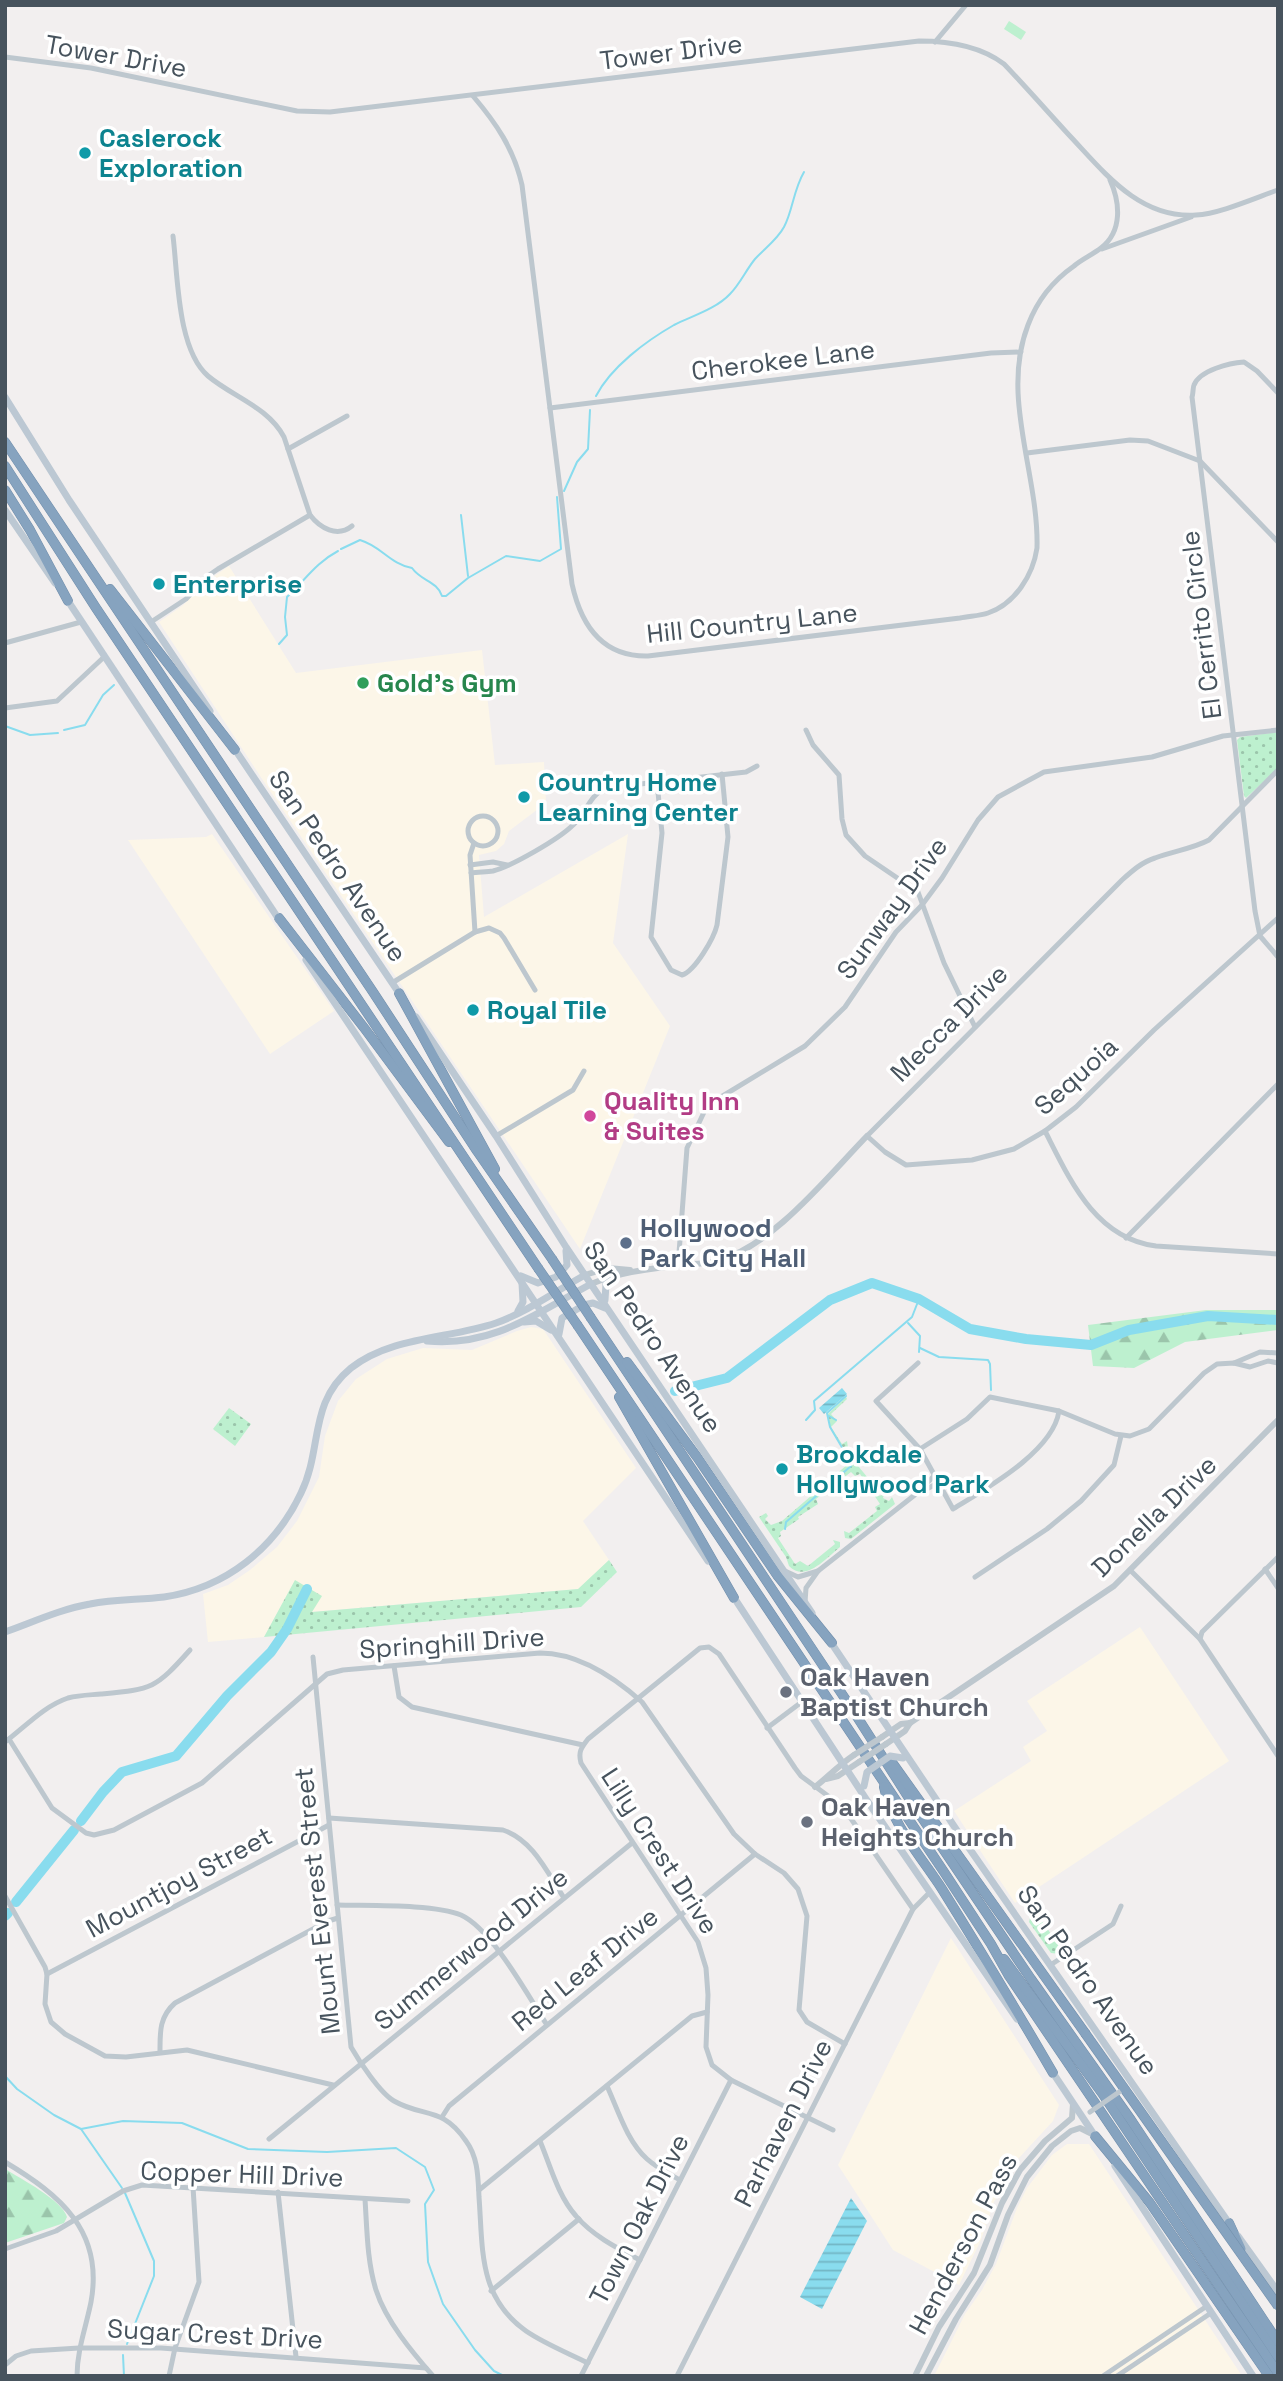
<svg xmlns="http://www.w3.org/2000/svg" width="1283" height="2381" viewBox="0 0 1283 2381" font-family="'Space Grotesk',sans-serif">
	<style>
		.commercial { fill: #fcf6e8 }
		.grass { fill: url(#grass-dots) }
		.forest { fill: url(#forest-firs) }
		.pitch { fill: #bdf0cf }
		.water { fill: url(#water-rules) }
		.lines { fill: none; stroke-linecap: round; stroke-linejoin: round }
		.stream { stroke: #89dcee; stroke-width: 2 }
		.river { stroke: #89dcee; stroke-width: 10 }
		.motorway-casing { stroke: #718eab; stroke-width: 10 }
		.minor { stroke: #bdc7ce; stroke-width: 5 }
		.tertiary { stroke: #bdc7ce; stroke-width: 6 }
		.secondary { stroke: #bcc8d3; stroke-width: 7 }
		.motorway { stroke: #86a3bf; stroke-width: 9 }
		.motorway-bridge-casing { stroke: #718eab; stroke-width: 10; stroke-linecap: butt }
		.minor-bridge { stroke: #bdc7ce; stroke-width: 5 }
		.tertiary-bridge { stroke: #bdc7ce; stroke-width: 6 }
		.secondary-bridge { stroke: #bcc8d3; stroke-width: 7 }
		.motorway-bridge { stroke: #86a3bf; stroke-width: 9 }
		.culture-dot { fill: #0f9aa8; stroke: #fff; stroke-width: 2.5 }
		.leisure-dot { fill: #2e9e5b; stroke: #fff; stroke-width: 2.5 }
		.hotel-dot { fill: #d1479c; stroke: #fff; stroke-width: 2.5 }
		.service-dot { fill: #5c6f8a; stroke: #fff; stroke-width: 2.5 }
		.worship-dot { fill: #6b7280; stroke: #fff; stroke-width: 2.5 }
		.labels { text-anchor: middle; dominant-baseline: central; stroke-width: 7; stroke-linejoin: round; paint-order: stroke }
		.street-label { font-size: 26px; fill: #47535d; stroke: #fff }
		.culture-label { font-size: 26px; font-weight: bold; fill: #0d838f; stroke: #fff; text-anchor: start }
		.leisure-label { font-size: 26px; font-weight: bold; fill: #27864d; stroke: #fff; text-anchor: start }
		.hotel-label { font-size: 26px; font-weight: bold; fill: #b23c85; stroke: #fff; text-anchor: start }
		.service-label { font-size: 26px; font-weight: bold; fill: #4e5e75; stroke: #fff; text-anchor: start }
		.worship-label { font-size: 26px; font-weight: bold; fill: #5b616d; stroke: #fff; text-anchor: start }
	</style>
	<defs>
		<pattern id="grass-dots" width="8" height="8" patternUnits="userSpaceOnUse" patternTransform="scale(1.75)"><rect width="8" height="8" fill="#bdf0cf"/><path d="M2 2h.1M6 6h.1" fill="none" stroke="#9bc5ab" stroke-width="1.8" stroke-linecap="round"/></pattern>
		<pattern id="forest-firs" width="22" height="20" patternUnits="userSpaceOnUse" patternTransform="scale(1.75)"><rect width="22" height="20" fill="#bdf0cf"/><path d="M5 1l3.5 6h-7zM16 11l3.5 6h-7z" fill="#9bc5ab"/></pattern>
		<pattern id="water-rules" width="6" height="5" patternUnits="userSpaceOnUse" patternTransform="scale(1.75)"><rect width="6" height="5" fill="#89dcee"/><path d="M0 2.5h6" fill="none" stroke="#72b5c4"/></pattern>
	</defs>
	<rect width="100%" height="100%" fill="#f2efef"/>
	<g class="commercial">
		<path d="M229,566L296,673L482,650L495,765L544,762L546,803L509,831L504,844L496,851L479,855L484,917L628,834L613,943L670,1026L580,1249L266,785L159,622L182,606L210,579Z"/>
		<path d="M212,834L334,1011L270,1054L128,840L206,837Z"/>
		<path d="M531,1327L543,1329L636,1468L583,1521L609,1560L579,1589L311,1612L295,1581L264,1637L208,1642L203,1594L228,1585L250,1570L277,1547L297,1521L319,1477L325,1436L338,1401L356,1379L387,1359L423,1348L472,1350L517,1331Z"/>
		<path d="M1140,1627L1229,1761L1015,1903L954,1811L1031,1761L1023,1747L1047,1731L1027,1701Z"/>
		<path d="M951,1938L1059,2105L1053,2121L1018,2159L994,2202L981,2240L959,2285L893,2250L838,2165Z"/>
		<path d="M1067,2144H1089L1242,2376H934L965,2314L982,2290L996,2264L1017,2208L1027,2188L1052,2155Z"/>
	</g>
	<g class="grass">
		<path d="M1278,732V768L1246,798L1244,796L1237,740L1240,737Z"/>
		<path d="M846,1397L847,1399L831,1414L837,1421L831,1427L842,1444L847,1441L849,1455L868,1478L866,1482L879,1496L884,1494L883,1498L889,1501L892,1497L895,1504L851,1539L845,1538L844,1531L849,1533L877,1511L875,1507L880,1504L860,1474L855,1476L851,1472L816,1499L818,1504L798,1517L799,1519L780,1532L781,1536L778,1538L795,1564L800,1561L808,1566L835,1544L833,1540L840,1542V1547C826,1558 806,1583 789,1566L786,1557L759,1517L766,1513L768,1516L765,1519L771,1525L782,1521L848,1464L843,1454L851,1460L830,1427L828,1414Z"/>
		<path d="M229,1408L251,1424L235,1446L213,1429Z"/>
		<path d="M609,1560L617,1572L581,1607L264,1637L295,1580L322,1596L312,1612L578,1589Z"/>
		<path d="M1037,1913L1059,1946L1063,1944L1065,1947L1071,1943V1947L1061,1954L1051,1953L1029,1922L1030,1918Z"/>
	</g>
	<g class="forest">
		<path d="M1206,1310H1278V1330L1185,1342L1134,1368L1093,1366L1088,1325Z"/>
		<path d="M5,2169C20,2178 63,2201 67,2217L64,2223L5,2243Z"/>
	</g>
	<path class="pitch" d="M1009,21L1026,32L1021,40L1004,29Z"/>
	<g class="water">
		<path d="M842,1388L847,1394L824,1414L819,1408Z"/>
		<path d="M851,2198L867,2221L822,2309L800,2297Z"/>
	</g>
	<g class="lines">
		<g class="stream">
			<path d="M596,396C611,367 646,341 674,325C692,316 716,309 730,294C740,284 746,270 755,259C764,249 777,240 784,227C793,210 793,191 804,172"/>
			<path d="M564,491L577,462L588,449L590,410"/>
			<path d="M461,515L468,576"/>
			<path d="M341,549L360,540C381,546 390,564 412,568C421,581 437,581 442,596H446L468,578L506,556L540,561L561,549L557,497"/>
			<path d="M279,644L287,635L285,617L287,597C305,580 317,562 338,551"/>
			<path d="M5,726L30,735L58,733"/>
			<path d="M64,730L85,725L103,695L114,685"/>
			<path d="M908,1323L920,1336L919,1352"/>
			<path d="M920,1348L939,1357L988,1360L990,1364L991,1390"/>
			<path d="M829,1416L836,1420"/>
			<path d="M806,1420L815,1410L814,1401L912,1317L919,1299"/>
			<path d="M785,1529L786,1522L851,1466L850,1461L830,1427L827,1413L846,1396"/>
			<path d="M5,2076L17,2089L54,2115L81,2129L123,2121L182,2123L248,2149L327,2152L396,2148L425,2167L434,2190L425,2204L428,2262L443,2304L475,2350L494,2371L504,2376"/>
			<path d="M81,2129L122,2188"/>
			<path d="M125,2193L154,2261V2276L127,2344"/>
			<path d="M123,2355L124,2376"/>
		</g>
		<g class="river">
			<path d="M675,1391L727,1378L830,1300L872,1283L919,1299L970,1329L1026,1339L1091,1345L1129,1330L1208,1316L1278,1320"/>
			<path d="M81,1821L103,1792L122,1772L176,1756L227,1696L271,1652L287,1629L307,1589"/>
			<path d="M16,1902L74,1830"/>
			<path d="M5,1916L8,1913"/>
		</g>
		<g class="motorway-casing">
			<g id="motorway">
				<path d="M5,442L373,992L477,1151L552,1259"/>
				<path d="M5,466L96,608L538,1268"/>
				<path d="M5,490L30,530L68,601"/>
				<path d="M110,589L235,750"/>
				<path d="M279,918L365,1029L449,1142"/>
				<path d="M399,993L495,1169"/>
				<path d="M591,1318L854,1712L914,1806L1031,1979L1131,2120L1278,2342"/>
				<path d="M578,1326L944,1872L991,1944L1009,1976L1278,2373"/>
				<path d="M627,1362L697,1457L777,1575L832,1643"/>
				<path d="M619,1397L734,1598"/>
				<path d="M891,1761L1085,2033"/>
				<path d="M884,1787C891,1823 922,1858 942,1889C980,1950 1017,2011 1053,2073"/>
				<path d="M1004,1959L1102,2093L1278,2357"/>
				<path d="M1095,2136L1150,2203L1269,2376"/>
				<path d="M1229,2223L1241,2249"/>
			</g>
		</g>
		<g class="minor">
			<path d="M935,42L966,5"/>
			<path d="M5,57L91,68L297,111L330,112L919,41C948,41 979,45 1004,64C1026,87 1047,111 1069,135C1104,172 1139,219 1196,215C1219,214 1255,198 1278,190"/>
			<path d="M473,96C496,123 514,149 522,185L572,584C581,625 602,657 648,656L960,618C969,616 980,616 988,613C1015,604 1033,575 1037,548C1039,474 1000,397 1028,325C1037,301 1054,280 1074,266C1082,259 1092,255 1101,248C1123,231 1120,202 1110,180"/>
			<path d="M173,236C178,276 177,349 208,376C233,397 268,407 284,437L310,515C320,528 337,538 352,526"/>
			<path d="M1102,249L1191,217"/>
			<path d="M1278,393L1257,371L1244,362C1230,363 1200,370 1194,385C1193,387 1193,395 1192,397L1255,911L1260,936L1278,957"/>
			<path d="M550,408L991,353L1021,352"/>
			<path d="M288,449L347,416"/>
			<path d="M1027,453L1130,440L1148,441L1200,461L1278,542"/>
			<path d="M151,622L186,599L205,578L218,569L310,515"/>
			<path d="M5,643L81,622"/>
			<path d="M5,708L57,701L104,657"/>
			<path d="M806,730L813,745L839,775L842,819L846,835L865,856L918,892L944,963L975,1027"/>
			<path d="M1278,770L1209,840C1192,849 1173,851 1155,858C1142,862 1132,871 1122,880L867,1136L885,1152L906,1165L972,1160L1014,1149L1045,1131L1076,1107L1154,1030L1278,918"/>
			<path d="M657,782L662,833L651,937L671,970L682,975C695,971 714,938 717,925L728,837L722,774"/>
			<circle cx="483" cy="831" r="15"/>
			<path d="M474,843L470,855L475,932"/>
			<path d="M470,865L493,862L507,865"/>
			<path d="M471,873C478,872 486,872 493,871C512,866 559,839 573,825C586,814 589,796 605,788L746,772L757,766"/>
			<path d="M392,983L475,932L489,928L500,933L504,938L535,990"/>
			<path d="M1045,1131C1070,1180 1095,1238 1156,1246L1278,1254"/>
			<path d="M496,1136L573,1090L584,1071"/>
			<path d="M1126,1238L1278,1084"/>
			<path d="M678,1266L687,1148L706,1108L716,1100L805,1046L845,1007L896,932L922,905L942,878L978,820L998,797L1044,772L1152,757L1223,736L1278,730"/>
			<path d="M918,1363L876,1401L920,1449L953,1509C985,1489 1053,1452 1059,1411"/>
			<path d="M1234,1363L1260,1352L1278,1353"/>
			<path d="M920,1449L967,1419L990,1397L1059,1411L1115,1434L1130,1436L1149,1429L1204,1373L1217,1364L1234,1363L1250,1367L1268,1361L1278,1363"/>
			<path d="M919,1493L938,1483"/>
			<path d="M1265,1569L1278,1588"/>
			<path d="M1130,1570L1200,1639L1278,1756"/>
			<path d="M785,1571L798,1577L818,1571"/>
			<path d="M975,1577L1047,1529L1081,1501L1114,1465L1121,1436"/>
			<path d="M805,1602L806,1588L818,1571L916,1494L934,1476"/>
			<path d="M1200,1639L1202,1632L1278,1557"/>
			<path d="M313,1657L351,2047C359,2061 380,2093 394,2101C424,2118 442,2106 466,2141C478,2157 478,2177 479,2197C483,2249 478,2297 526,2331C545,2344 568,2353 588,2363"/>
			<path d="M394,1666L399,1697L412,1707L583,1745"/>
			<path d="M767,1728L803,1701"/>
			<path d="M9,1739L52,1808L86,1833L94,1835L114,1830L202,1783L327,1674L343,1670L540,1653C579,1653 614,1677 642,1702L734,1834L755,1854L784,1873L798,1889L807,1916L799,2010L807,2022L845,2044"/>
			<path d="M5,1742C25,1727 44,1706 68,1698C79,1695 90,1695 101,1694C153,1689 155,1689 190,1650"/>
			<path d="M329,1818L503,1830C533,1840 547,1872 564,1898"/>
			<path d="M5,1896L45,1967L47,1974L45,2004L51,2022L65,2034L105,2056L126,2057L187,2050L333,2085"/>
			<path d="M337,1905C368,1906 434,1904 461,1915C492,1929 528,1996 547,2025"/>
			<path d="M1052,1964L1113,1924L1121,1906"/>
			<path d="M47,1974L329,1825"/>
			<path d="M160,2052C160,2033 159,2017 175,2003L328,1921L338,1918"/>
			<path d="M607,2086C618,2110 627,2141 647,2159C657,2168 669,2174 680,2180"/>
			<path d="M442,2117L449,2106L755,1854"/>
			<path d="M833,2130L731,2080L712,2065L706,2047L708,1995L706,1968L698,1942L581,1763C578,1752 581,1748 588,1739L700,1648L709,1647L719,1654L795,1768L801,1776L843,1807L913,1909"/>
			<path d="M269,2139L632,1843"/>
			<path d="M540,2141C550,2165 558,2196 576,2216C593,2236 617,2248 640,2260"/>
			<path d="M5,2162C60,2195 104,2231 91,2302C86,2327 77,2350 77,2376"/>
			<path d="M479,2190L692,2016L707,2012"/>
			<path d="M278,2192L296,2357"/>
			<path d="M365,2199C367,2229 367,2261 376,2290C386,2321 412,2352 433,2376"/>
			<path d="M5,2249L56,2231L123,2191L142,2185L408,2201"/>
			<path d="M491,2291L579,2219"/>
			<path d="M5,2365L16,2356L31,2351L79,2348H161L426,2368"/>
			<path d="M169,2376L175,2348L199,2282L193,2187"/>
			<path d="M581,2376L731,2080"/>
			<path d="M677,2376L913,1909L929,1893"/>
			<path d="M1103,2376L1207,2306"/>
			<path d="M1117,2376L1211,2313"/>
		</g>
		<g class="tertiary">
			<path d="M585,1275L608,1268L630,1270"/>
			<path d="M591,1284C620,1272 649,1269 680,1265C692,1264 705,1264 717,1261C773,1246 827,1177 867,1136"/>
			<path d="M882,1737L901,1724L910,1723"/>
			<path d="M886,1744L905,1731L910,1723L1114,1586L1278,1420"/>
			<path d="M826,1779L838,1776L859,1762"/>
			<path d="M815,1787C829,1776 839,1765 854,1755"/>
			<path d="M915,2376L939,2327L974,2273L1002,2203L1020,2170L1045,2141L1072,2118L1073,2104"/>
			<path d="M926,2376L956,2319L990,2265L1008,2215L1027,2177L1052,2146L1071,2131L1080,2128L1094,2135"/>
		</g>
		<g class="secondary">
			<path d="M5,397L69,500L210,711"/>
			<path d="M5,510L55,583"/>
			<path d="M66,598L280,921"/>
			<path d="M234,748L401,996"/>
			<path d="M306,960L708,1561"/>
			<path d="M416,1017L496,1136L566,1247L812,1613"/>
			<path d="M521,1276L538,1283L556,1277L567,1265L566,1251"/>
			<path d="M605,1300L606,1284L611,1276"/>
			<path d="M518,1311L523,1302L522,1283"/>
			<path d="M524,1322L536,1321L551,1330"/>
			<path d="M559,1334L562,1318L584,1305L593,1303L605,1308"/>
			<path d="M427,1341C493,1347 535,1314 591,1284"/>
			<path d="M733,1596L866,1799L1017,2019"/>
			<path d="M5,1632C33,1622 61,1609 90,1604C115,1599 140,1600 164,1597C226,1588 275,1548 301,1493C323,1448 308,1403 351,1368C392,1336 449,1339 496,1323C527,1312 556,1291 585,1275"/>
			<path d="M830,1641L960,1835L1231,2226"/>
			<path d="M1051,2070L1097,2139"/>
			<path d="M1115,2166L1253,2376"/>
			<path d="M1238,2236L1278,2292"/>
		</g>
		<use href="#motorway" class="motorway"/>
		<g class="motorway-bridge-casing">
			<g id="motorway-bridge">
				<path d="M552,1259L591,1318"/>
				<path d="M538,1268L578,1326"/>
				<path d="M1085,2033L1278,2306"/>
			</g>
		</g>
		<path class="minor-bridge" d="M1090,2112L1122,2090"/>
		<g class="tertiary-bridge">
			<path d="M854,1755L882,1737"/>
			<path d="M859,1762L886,1744"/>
		</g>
		<path class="secondary-bridge" d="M864,1786L867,1772L890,1756L903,1758"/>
		<use href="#motorway-bridge" class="motorway-bridge"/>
	</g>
	<g class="culture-dot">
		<circle cx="85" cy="153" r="7"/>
		<circle cx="159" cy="584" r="7"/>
		<circle cx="524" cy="797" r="7"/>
		<circle cx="473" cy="1010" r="7"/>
		<circle cx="782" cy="1469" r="7"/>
	</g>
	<circle class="leisure-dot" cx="363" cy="683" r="7"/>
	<circle class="hotel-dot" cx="590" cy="1116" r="7"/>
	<circle class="service-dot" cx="626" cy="1243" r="7"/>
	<g class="worship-dot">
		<circle cx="786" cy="1692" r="7"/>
		<circle cx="807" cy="1822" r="7"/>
	</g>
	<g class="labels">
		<g class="street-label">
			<text transform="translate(671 52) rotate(-7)">Tower Drive</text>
			<text transform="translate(116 56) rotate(10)">Tower Drive</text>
			<text transform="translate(783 360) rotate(-7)">Cherokee Lane</text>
			<text transform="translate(752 623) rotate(-6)">Hill Country Lane</text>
			<text transform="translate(1201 625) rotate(-97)">El Cerrito Circle</text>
			<text transform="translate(338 866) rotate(56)">San Pedro Avenue</text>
			<text transform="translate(892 908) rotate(-54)">Sunway Drive</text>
			<text transform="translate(949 1023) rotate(-45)">Mecca Drive</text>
			<text transform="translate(1076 1076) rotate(-42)">Sequoia</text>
			<text transform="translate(653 1337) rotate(56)">San Pedro Avenue</text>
			<text transform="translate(1154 1516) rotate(-44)">Donella Drive</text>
			<text transform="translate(452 1643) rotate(-4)">Springhill Drive</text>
			<text transform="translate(660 1851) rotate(57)">Lilly Crest Drive</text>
			<text transform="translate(179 1882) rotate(-28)">Mountjoy Street</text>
			<text transform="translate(317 1901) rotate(-96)">Mount Everest Street</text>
			<text transform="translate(471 1949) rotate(-39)">Summerwood Drive</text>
			<text transform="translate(585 1969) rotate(-39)">Red Leaf Drive</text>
			<text transform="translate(1088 1980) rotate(55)">San Pedro Avenue</text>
			<text transform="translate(783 2123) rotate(-63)">Parhaven Drive</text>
			<text transform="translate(242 2174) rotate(2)">Copper Hill Drive</text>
			<text transform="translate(639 2219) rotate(-63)">Town Oak Drive</text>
			<text transform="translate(963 2244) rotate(-62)">Henderson Pass</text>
			<text transform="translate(215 2334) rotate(3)">Sugar Crest Drive</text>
		</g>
		<g class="culture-label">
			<text x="99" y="138">Caslerock<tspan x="99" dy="30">Exploration</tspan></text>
			<text x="173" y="584">Enterprise</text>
			<text x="538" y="782">Country Home<tspan x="538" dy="30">Learning Center</tspan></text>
			<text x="487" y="1010">Royal Tile</text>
			<text x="796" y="1454">Brookdale<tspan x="796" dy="30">Hollywood Park</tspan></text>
		</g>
		<g class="leisure-label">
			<text x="377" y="683">Gold's Gym</text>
		</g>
		<g class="hotel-label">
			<text x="604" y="1101">Quality Inn<tspan x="604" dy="30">&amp; Suites</tspan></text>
		</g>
		<g class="service-label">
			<text x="640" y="1228">Hollywood<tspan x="640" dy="30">Park City Hall</tspan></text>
		</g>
		<g class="worship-label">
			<text x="800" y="1677">Oak Haven<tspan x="800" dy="30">Baptist Church</tspan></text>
			<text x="821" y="1807">Oak Haven<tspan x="821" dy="30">Heights Church</tspan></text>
		</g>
	</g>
	<rect width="1283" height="2381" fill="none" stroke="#47535d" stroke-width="14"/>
</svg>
